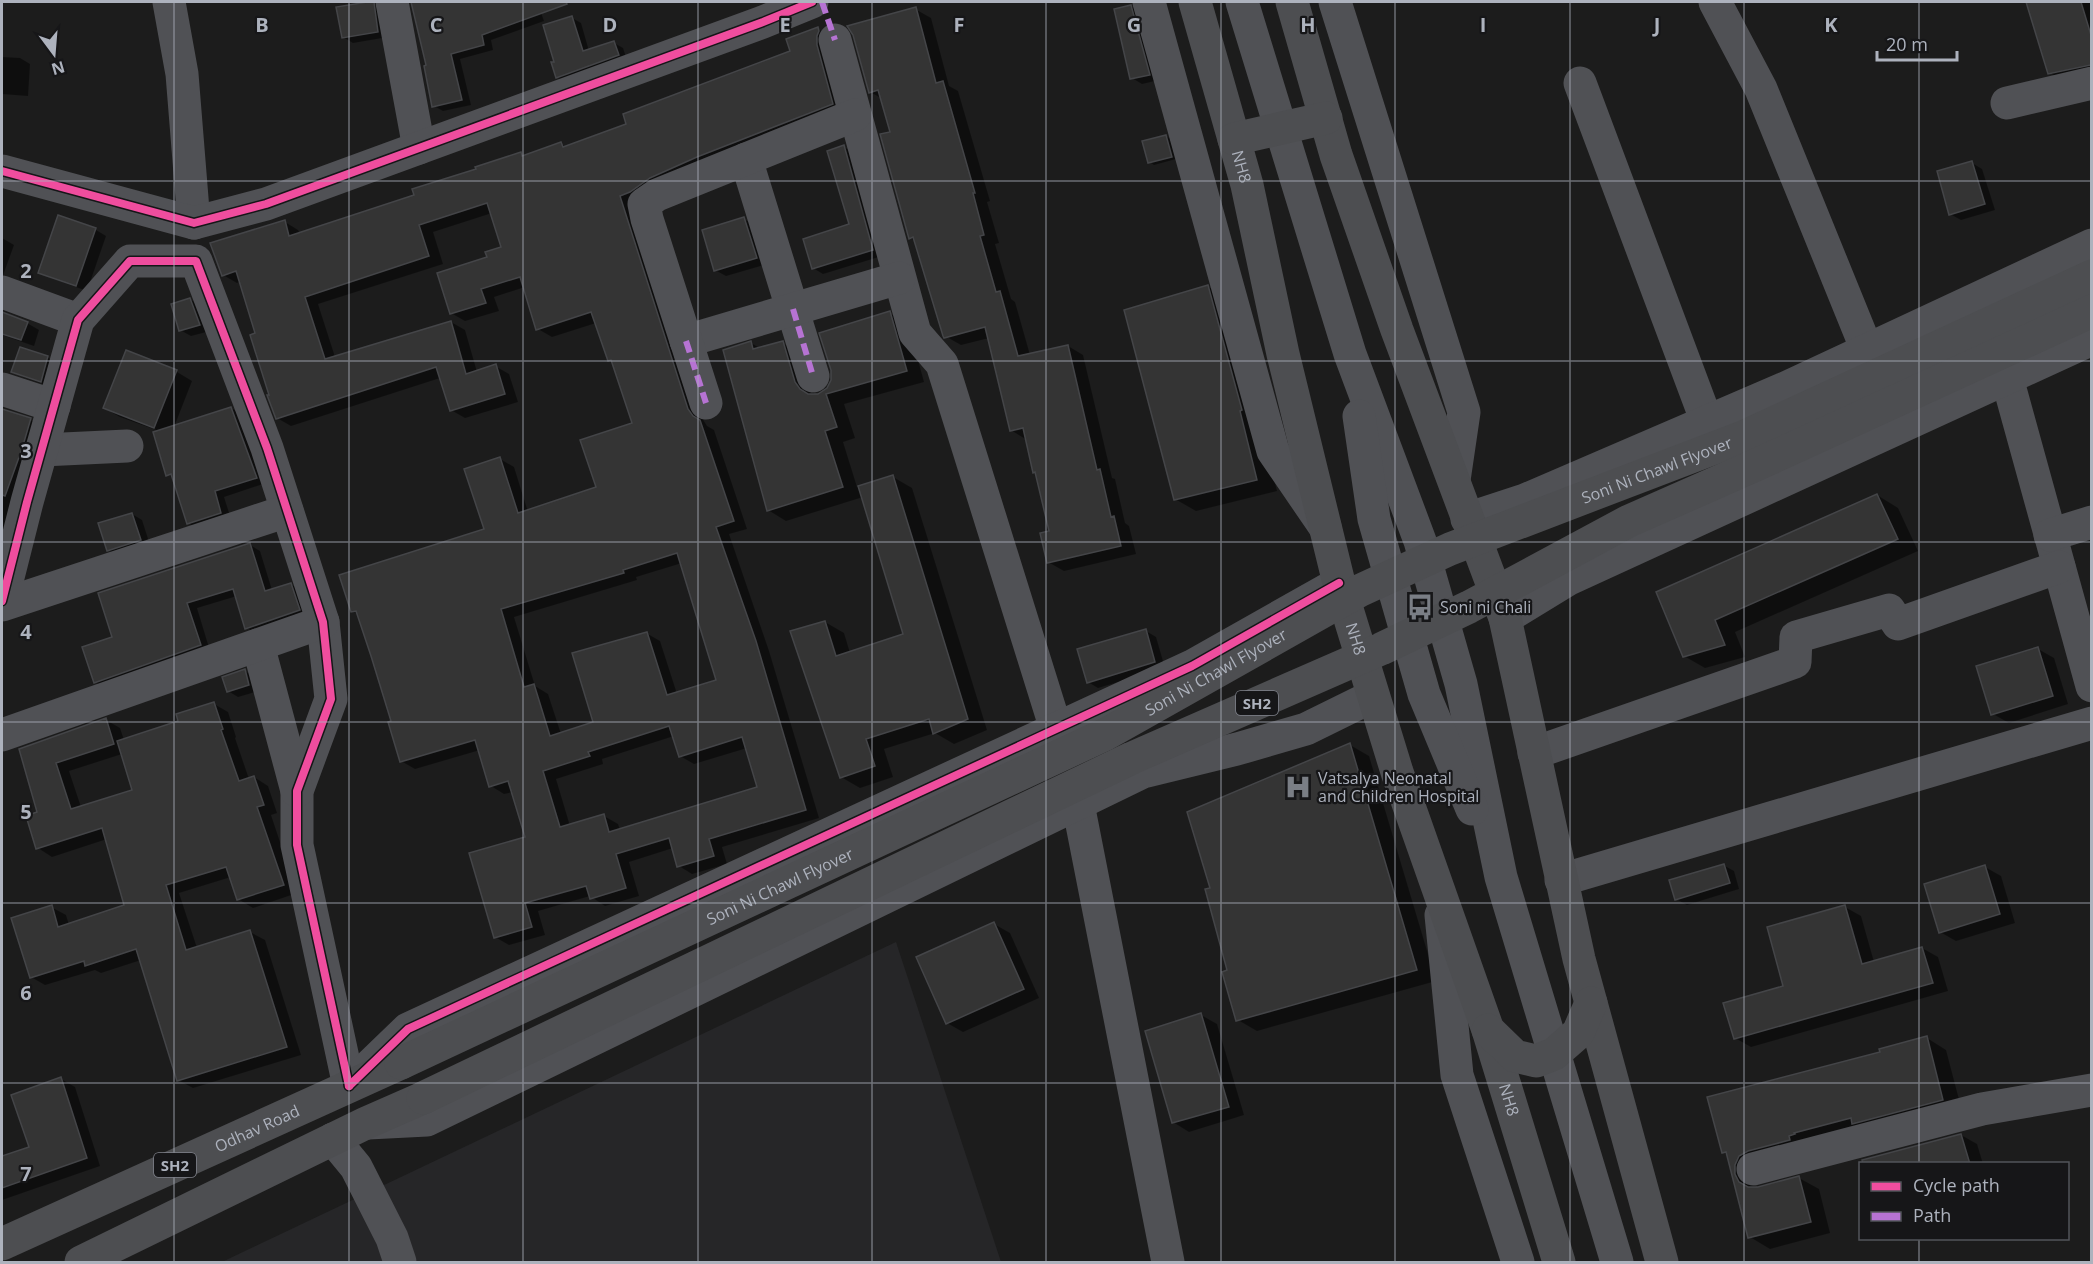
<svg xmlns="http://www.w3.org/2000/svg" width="2093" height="1264" viewBox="0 0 2093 1264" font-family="'Open Sans',sans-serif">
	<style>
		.built { fill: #262628 }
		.shadow { fill: #0007; fill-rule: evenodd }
		.building { fill: #343434; stroke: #444548; stroke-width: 1.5; fill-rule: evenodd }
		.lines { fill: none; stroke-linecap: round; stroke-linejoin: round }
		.minor { stroke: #505155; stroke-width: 33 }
		.major { stroke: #4d4e51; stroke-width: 33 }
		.major-bridge { stroke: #4d4e51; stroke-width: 33 }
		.quiet { stroke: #b673d3; stroke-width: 6; stroke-dasharray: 12 6; stroke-linecap: butt }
		.cycleway-casing { stroke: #161618; stroke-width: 11 }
		.cycleway { stroke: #ef4d9e; stroke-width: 8 }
		.grid { fill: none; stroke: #adb2bd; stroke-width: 1.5; stroke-opacity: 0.55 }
		.labels { text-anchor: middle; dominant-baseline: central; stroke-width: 4.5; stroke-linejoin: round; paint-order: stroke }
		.shield { fill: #161618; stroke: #80838c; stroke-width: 1.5 }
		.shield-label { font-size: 15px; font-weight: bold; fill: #adb2bd }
		.street-label { font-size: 16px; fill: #adb2bd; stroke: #161618 }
		.poi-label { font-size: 16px; fill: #adb2bd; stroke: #161618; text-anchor: start }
		.grid-label { font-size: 20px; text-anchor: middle; font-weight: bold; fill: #adb2bd; stroke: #161618; stroke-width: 4.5; stroke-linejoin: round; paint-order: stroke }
	</style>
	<rect width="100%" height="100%" fill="#1c1c1c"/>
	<path class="built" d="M896,942L1001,1262H222Z"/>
	<g class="shadow">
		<path d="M374,2L384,8L388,37L353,43L343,37L338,8Z"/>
		<path d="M412,2H478L480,12L508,2H537L544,21L491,40L493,50L460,59L471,105L443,111L434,106L428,66Z"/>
		<path d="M2027,2H2092V76L2066,82L2050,73Z"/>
		<path d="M1131,6L1141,12L1159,80L1142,84L1132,78Z"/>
		<path d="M915,9L931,18L949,86L958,91L990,201L987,202L999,243L995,244L1011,299L1015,302L1030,355L1068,346L1083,355L1112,478L1115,479L1125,523L1129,526L1136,554L1064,571L1048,562L1051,532L1027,440L1011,430L989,338L961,345L945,336L916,241L910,238L892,133L883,99L870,92Z"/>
		<path d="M572,18L581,23L589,51L614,43L623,48L627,60L566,82L557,77L556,63Z"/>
		<path d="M818,29L832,37L846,111L644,200L702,418L707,426L714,430L747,529L729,534L769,651L819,818L722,847L727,864L692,874L679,866L673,848L629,862L639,896L605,906L590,896L538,911L545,935L509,945L495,937L527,838L513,792L504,794L491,786L480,750L415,769L401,761L393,722L358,614L353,611L485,530L500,459L514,467L528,512L597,488L634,424L614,363L609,360L596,323L552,337L538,329L525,287L494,297L499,311L465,321L451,313L489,258L503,248L492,213L433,232L443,264L318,304L335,357L451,322L465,330L477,372L495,366L509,374L518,402L465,418L451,410L440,378L291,426L277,418L256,334L241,281L237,283L223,275L285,222L298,230L300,234L416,196L521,154L526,157L561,144L567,147L628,125L792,52ZM682,563L718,681L677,694L660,641L646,633L595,723L561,734L548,694L535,686L514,617L637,580L636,577ZM674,736L680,756L694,764L747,748L759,788L620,830L618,824L604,816L570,826L556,779L603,764L602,759Z"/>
		<path d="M2,57L20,58L30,64L28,96L2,94Z"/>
		<path d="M1166,136L1171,139L1176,159L1154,165L1150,162Z"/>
		<path d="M844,147L854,153L882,256L823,274L813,268L851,225Z"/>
		<path d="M1972,163L1982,169L1995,210L1961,220L1950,214Z"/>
		<path d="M59,217L96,230L106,236L87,291L51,278L40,272Z"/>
		<path d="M744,219L754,225L767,264L726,276L715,270Z"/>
		<path d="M2,238L14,245L2,278Z"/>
		<path d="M1207,286L1228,298L1277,491L1196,511L1175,499Z"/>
		<path d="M190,299L200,306L210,331L191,336L180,330Z"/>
		<path d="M2,313L27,323L39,330L34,346L2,335Z"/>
		<path d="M889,313L908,323L924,382L844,404L855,438L843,442L857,487L893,477L912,488L987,730L954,744L935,733L884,749L893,777L860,788L841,777L825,622L844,633L850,653L905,634L863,497L786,521L768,510L751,343L761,349L782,343L801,354L815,396L828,389Z"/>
		<path d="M21,348L48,358L58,364L52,387L23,377L13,371Z"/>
		<path d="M126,352L177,372L192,381L174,427L231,408L242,414L266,483L224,497L231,519L198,529L188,523L174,478L168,474L159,431L120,417L104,408Z"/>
		<path d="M2,410L30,420L42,426L2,563Z"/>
		<path d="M1877,495L1898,508L1918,551L1735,632L1745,657L1705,668L1684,656L1658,593Z"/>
		<path d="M132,514L142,520L150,545L118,556L108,550Z"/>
		<path d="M250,545L260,551L272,590L290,584L301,590L309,616L257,634L247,628L237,596L197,608L210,651L105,688L95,682L114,638Z"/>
		<path d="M1146,631L1156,637L1165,668L1098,688L1088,682Z"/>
		<path d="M2038,649L2054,658L2068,704L2009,723L1993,714Z"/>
		<path d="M245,671L255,677L259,691L238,697L228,691Z"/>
		<path d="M214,704L228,712L236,737L235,738L249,779L254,777L268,786L277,813L271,815L297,893L253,908L238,899L231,877L179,893L197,948L250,932L265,940L301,1055L193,1088L178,1080L141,960L101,973L95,970L45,985L31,977L51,907L66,915L69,925L126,906L107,839L52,857L38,848L39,813L21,750L106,720L120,728L124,740L180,722ZM122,754L134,791L81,807L69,771Z"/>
		<path d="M1350,745L1369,756L1436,981L1257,1031L1238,1020L1212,889Z"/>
		<path d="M1723,865L1734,871L1739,889L1687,905L1676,899Z"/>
		<path d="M1985,867L2001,876L2015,923L1956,941L1940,932Z"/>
		<path d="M1845,907L1861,916L1874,962L1922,948L1938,957L1948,991L1751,1047L1735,1038L1785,987Z"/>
		<path d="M994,924L1010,933L1039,998L963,1032L947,1023Z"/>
		<path d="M1201,1015L1217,1024L1244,1115L1189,1132L1173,1122Z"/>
		<path d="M1927,1038L1946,1050L1962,1111L1754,1175L1756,1189L1799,1178L1819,1189L1830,1233L1770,1249L1750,1237L1728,1155L1723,1152L1882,1053Z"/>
		<path d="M61,1079L75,1087L100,1166L2,1200V1158L31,1148Z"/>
		<path d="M1961,1135L1977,1144L1983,1164H1865Z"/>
	</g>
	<g class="building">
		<path d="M367,2H374L378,32L342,38L336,7Z"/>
		<path d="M411,2H566L567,4L482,35L484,45L451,54L462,100L432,107L424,66L426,65Z"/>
		<path d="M2026,2H2081L2091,35V65L2048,74Z"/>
		<path d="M1131,5L1150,75L1130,79L1114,9Z"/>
		<path d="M916,7L936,83L943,81L975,193H973L984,235L980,236L996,292L1000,291L1018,356L1068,345L1097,470L1100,469L1111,517L1114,516L1121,546L1047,563L1040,533L1049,531L1035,472L1033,473L1023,428L1010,431L985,327L944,338L943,336L913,237L909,239L880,134L890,132L878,90L869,93L853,35L847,26Z"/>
		<path d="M572,16L583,51L614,41L619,55L556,78L551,62H554L543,25Z"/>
		<path d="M818,27L819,31L817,36V45L833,104L697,157L650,178L630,192L620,196L688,409L693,416L700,420L734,521L716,527L756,641L806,810L709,839L714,856L677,867L669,838L616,854L626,888L590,899L586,886L525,903L532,927L494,938L469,853L525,837L508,781L489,787L475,740L400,762L388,722L391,721L371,656L356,611L351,612L339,575L484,529L464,469L500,457L518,513L596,487L580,440L632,423L611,360L608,361L591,312L536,330L520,277L481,289L486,303L450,314L437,273L487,257L485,252L501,247L487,203L419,225L429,256L305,297L325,359L451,321L466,374L496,364L505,394L450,411L436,367L276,419L267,395H269L250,335L255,333L236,271L222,276L210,243L285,220L289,236L414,195L412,189L476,169L475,167L521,152L522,156L561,142L563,147L626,124L623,114L790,51L786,39ZM677,553L716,680L667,695L647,632L572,653L593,722L550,736L534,684L524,687L501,609L624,573L623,570ZM669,726L679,757L742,737L757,787L609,832L604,814L560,827L543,771L590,756L588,752Z"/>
		<path d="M1166,135L1172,157L1148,163L1142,141Z"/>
		<path d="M844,145L873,250L812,269L803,239L849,224L827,151Z"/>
		<path d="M1972,161L1985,204L1949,215L1937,171Z"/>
		<path d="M58,215L96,228L76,286L38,273Z"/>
		<path d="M744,217L757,258L714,271L702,230Z"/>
		<path d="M1208,285L1242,410L1240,411L1257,480L1174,500L1124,310Z"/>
		<path d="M190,298L200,325L179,331L171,304Z"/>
		<path d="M890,311L907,371L826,394L837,427L825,431L843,487L767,511L723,350L751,341L753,349L783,341L795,382L800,389L808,394H818L827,388L831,380V370L819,333Z"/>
		<path d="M2,312L28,322L21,340L2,334Z"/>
		<path d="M20,347L48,356L41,382L11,372Z"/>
		<path d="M126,350L177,370L154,428L103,408Z"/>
		<path d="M231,407L257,478L215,491L221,513L187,524L171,474L166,476L153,432Z"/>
		<path d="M2,409L31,418L22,449L5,496L2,495Z"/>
		<path d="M893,475L968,719L933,734L929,719L866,739L875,766L840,778L790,631L825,621L836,656L903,634L858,486Z"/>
		<path d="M1877,494L1898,539L1715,620L1725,645L1683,657L1656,592Z"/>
		<path d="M132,513L141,540L107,551L98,523Z"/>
		<path d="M250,543L265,591L291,583L300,610L245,629L233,589L187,603L201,645L94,683L82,647L112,637L98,593Z"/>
		<path d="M1146,629L1155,662L1087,683L1077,649Z"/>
		<path d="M2038,647L2053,696L1991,715L1976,666Z"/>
		<path d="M245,669L249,685L227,692L222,677Z"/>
		<path d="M214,702L223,729L221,730L239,781L254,776L264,805L257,807L284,885L237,900L226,867L166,885L186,950L250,930L287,1047L177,1081L136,949L85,966L84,961L30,978L11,918L52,905L58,927L124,905L102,828L36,849L26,816L37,812L19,749L106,718L114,744L56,763L71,809L132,790L117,741L178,721L176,714Z"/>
		<path d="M1350,743L1417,970L1236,1021L1222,972L1227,970L1205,889L1210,888L1187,812Z"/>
		<path d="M1724,864L1730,883L1675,900L1669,880Z"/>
		<path d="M1985,865L2000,914L1939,933L1924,884Z"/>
		<path d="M1845,905L1862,964L1922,947L1933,983L1734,1039L1723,1003L1783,986L1767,927Z"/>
		<path d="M994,922L1024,989L946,1024L916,957Z"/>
		<path d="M1201,1013L1229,1107L1172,1123L1145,1031Z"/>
		<path d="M1927,1036L1943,1100L1852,1124L1851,1118L1794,1133L1795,1134L1789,1136L1790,1140L1748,1151L1739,1156L1735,1165V1174L1739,1182L1748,1187H1758L1799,1176L1811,1222L1748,1238L1726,1152L1722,1153L1707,1097L1880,1052L1879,1049Z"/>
		<path d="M61,1077L87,1158L2,1188V1156L29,1147L11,1095Z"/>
		<path d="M1961,1134L1970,1164H1863L1862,1160Z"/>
	</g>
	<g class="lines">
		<g class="minor">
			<path d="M169,2L182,74L194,223"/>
			<path d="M392,2L419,148"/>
			<path d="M1149,2L1273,451L1325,527"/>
			<path d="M1242,2L1350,354L1420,541L1461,684L1501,877L1617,1262"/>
			<path d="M1335,2L1464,412L1454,480"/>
			<path d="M1715,2L1761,89L1867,350"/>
			<path d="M835,40L915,333L942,364L1056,729"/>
			<path d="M1580,83L1707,422"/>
			<path d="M2007,103L2092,83"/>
			<path d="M746,159L813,376"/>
			<path d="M2,171L194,223L266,204L763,22L812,2"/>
			<path d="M2,292L78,320"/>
			<path d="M686,341L899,278"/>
			<path d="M2007,378L2092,686"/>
			<path d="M2,389L54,406"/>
			<path d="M706,403L647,219L644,204L657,195L855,115"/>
			<path d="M1359,416L1374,519L1424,694L1472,809"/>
			<path d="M42,450L127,446"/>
			<path d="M1467,519L1525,500L1783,389L2092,245"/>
			<path d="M2050,535L2092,522"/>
			<path d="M2,601L27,502L78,320L130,261H196L267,448L323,622L331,699L297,791V845L349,1086"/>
			<path d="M2,605L287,511"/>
			<path d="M1505,618L1569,579L2092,339"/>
			<path d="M258,645L297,791"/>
			<path d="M2,735L323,622"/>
			<path d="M1534,753L1795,662L1796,637L1889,610L1898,624L2059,567"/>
			<path d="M1078,804L1168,1262"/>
			<path d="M1561,880L2092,723"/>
			<path d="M1441,915L1457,1075L1518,1262"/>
			<path d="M352,1083L408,1029L1192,666L1339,583"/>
			<path d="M368,1123L427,1120L1143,772L1237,749L1306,729L1373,696"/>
			<path d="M333,1139L356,1167L392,1238L400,1262"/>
			<path d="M1753,1169L1982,1109L2092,1090"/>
		</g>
		<g class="major">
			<path id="s1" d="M1195,2L1247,185L1283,354L1339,583L1397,772L1488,1030L1559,1262"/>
			<path d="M1292,2L1336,155L1397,330L1505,618L1579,959L1662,1262"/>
			<path d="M1234,139L1326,118"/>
			<path d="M1488,1030L1515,1056L1536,1061L1554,1054L1578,1033L1591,1003"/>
			<path id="s2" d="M2,1244L401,1063"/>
			<path d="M81,1262L366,1123L423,1098"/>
		</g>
		<g class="major-bridge">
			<path id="s3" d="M401,1063L1106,734L1361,590L1450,549L1743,437L2092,276"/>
			<path d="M423,1098L1132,758L1381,649L1469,607L1629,521L1756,465L2092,311"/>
		</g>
		<g class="quiet">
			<path d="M822,2L835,40"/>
			<path d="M793,309L813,376"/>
			<path d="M686,341L706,403"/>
		</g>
		<g class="cycleway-casing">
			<g id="cycleway">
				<path d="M2,171L194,223L266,204L763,22L812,2"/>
				<path d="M2,601L27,502L78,320L130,261H196L267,448L323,622L331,699L297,791V845L349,1086"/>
				<path d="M349,1086L408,1029L1192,666L1339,583"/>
			</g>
		</g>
		<use href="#cycleway" class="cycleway"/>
	</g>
	<path class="grid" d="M174,2V1262M349,2V1262M523,2V1262M698,2V1262M872,2V1262M1046,2V1262M1221,2V1262M1395,2V1262M1570,2V1262M1744,2V1262M1919,2V1164M2,181H2092M2,361H2092M2,542H2092M2,722H2092M2,903H2092M2,1083H2092M1919,1238V1262"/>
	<defs>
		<g id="bus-bare" transform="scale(2.07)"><path d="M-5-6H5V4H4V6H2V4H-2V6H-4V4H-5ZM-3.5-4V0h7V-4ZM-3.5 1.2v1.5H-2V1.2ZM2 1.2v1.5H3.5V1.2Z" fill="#7a7e85" stroke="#161618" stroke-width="2.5" paint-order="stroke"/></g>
		<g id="hospital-bare" transform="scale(2.07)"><path d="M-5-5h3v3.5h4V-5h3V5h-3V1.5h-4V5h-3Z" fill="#7a7e85" stroke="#161618" stroke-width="2.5" paint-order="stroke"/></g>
	</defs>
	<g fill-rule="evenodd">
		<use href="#bus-bare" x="1420" y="607"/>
		<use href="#hospital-bare" x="1298" y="787"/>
	</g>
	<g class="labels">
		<g class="shield">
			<rect x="1236" y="691" width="42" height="24" rx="4.5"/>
			<rect x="154" y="1153" width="42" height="24" rx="4.5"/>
		</g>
		<g class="shield-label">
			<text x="1257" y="703">SH2</text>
			<text x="175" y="1165">SH2</text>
		</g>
		<g class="street-label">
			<text stroke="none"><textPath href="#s1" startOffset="171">NH8</textPath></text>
			<text stroke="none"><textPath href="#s3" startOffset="1390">Soni Ni Chawl Flyover</textPath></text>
			<text stroke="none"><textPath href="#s1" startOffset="657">NH8</textPath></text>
			<text stroke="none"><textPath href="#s3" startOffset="904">Soni Ni Chawl Flyover</textPath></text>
			<text stroke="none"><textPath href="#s3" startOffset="418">Soni Ni Chawl Flyover</textPath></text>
			<text stroke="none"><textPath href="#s1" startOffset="1143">NH8</textPath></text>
			<text stroke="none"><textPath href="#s2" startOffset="280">Odhav Road</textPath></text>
		</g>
		<g class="poi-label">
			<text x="1440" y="607">Soni ni Chali</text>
			<text x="1318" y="778">Vatsalya Neonatal<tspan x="1318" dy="18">and Children Hospital</tspan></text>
		</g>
	</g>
	<g class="grid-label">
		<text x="262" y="32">B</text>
		<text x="436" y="32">C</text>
		<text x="610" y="32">D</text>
		<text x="785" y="32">E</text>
		<text x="959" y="32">F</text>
		<text x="1134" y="32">G</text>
		<text x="1308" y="32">H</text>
		<text x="1483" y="32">I</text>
		<text x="1657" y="32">J</text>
		<text x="1831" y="32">K</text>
		<text x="26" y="278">2</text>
		<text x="26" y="458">3</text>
		<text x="26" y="639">4</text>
		<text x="26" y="819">5</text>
		<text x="26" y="1000">6</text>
		<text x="26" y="1181">7</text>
	</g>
	<rect width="2093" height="1264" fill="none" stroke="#adb2bd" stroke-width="6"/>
	<rect x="1859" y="1162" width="210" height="78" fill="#161618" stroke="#52545a" stroke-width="1.5"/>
	<rect x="1871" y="1182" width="30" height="9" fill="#ef4d9e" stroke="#52545a" stroke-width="1.5"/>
	<text x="1913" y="1192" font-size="18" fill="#adb2bd">Cycle path</text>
	<rect x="1871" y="1212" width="30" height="9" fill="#b673d3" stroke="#52545a" stroke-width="1.5"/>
	<text x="1913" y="1222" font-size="18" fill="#adb2bd">Path</text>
	<g transform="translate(54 54) rotate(164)" stroke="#161618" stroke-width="4.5" paint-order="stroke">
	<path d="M0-4.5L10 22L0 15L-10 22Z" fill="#adb2bd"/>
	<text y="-9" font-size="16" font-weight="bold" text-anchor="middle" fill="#adb2bd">N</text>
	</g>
	<path d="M1877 51v9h80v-9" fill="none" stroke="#adb2bd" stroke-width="3"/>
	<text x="1886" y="51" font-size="18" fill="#adb2bd" stroke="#161618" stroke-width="4.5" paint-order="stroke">20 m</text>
</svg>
